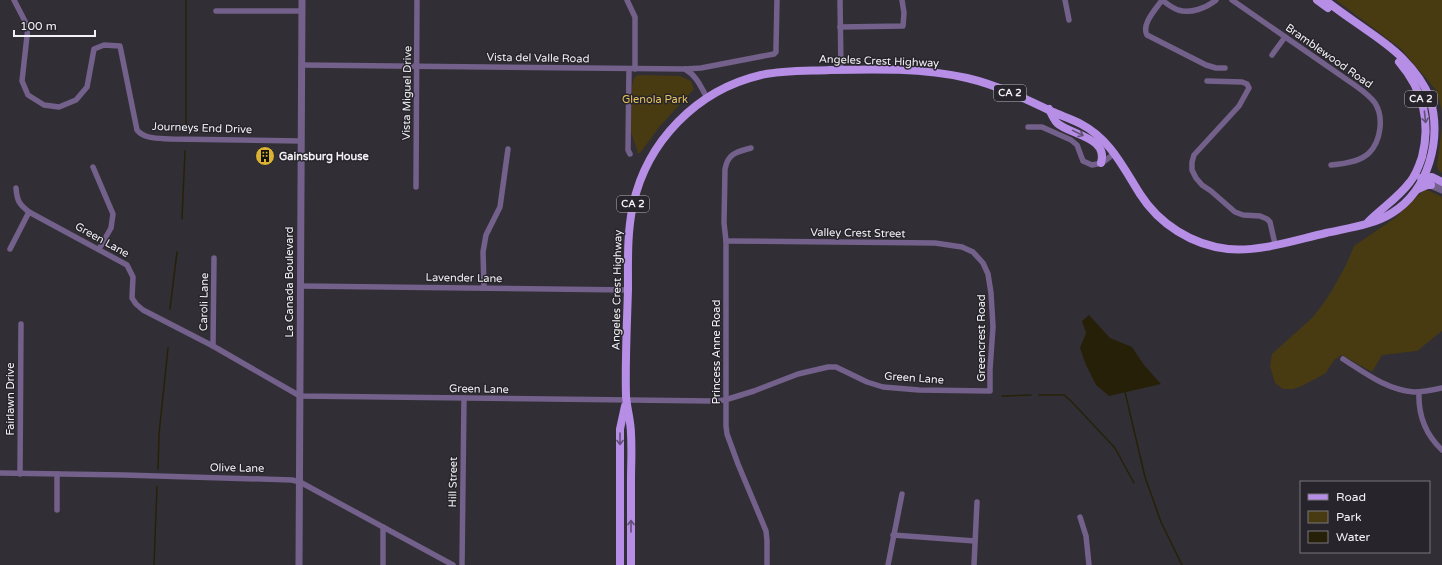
<svg xmlns="http://www.w3.org/2000/svg" width="1442" height="565" viewBox="0 0 1442 565" font-family="'Varela Round',sans-serif">
	<style>
		.green { fill: #483a11 }
		.water { fill: #272009 }
		.lines { fill: none; stroke-linecap: round; stroke-linejoin: round }
		.stream { stroke: #272009; stroke-width: 1.5 }
		.minor { stroke: #73608b; stroke-width: 5.5 }
		.tertiary { stroke: #73608b; stroke-width: 7 }
		.primary { stroke: #b68ee6; stroke-width: 8 }
		.oneway { stroke: #604f76 }
		.labels { text-anchor: middle; dominant-baseline: central; stroke-width: 3; stroke-linejoin: round; paint-order: stroke }
		.shield { fill: #27252b; stroke: #b5b4b8; stroke-width: 1 }
		.shield-label { font-size: 10px; font-weight: bold; fill: #f2f1f5 }
		.street-label { font-size: 11px; fill: #f2f1f5; stroke: #27252b }
		.park-label { font-size: 11px; fill: #e6c360; stroke: #27252b }
		.poi-label { font-size: 11px; font-weight: bold; fill: #f2f1f5; stroke: #27252b; text-anchor: start }
	</style>
	<rect width="100%" height="100%" fill="#312f35"/>
	<g class="green">
		<path d="M1336,0H1442V111L1436,90L1401,49Z"/>
		<path d="M638,75L680,76L691,81L694,89L660,126L640,153H638L631,132L632,86L634,78Z"/>
		<path d="M1442,126V173L1439,171L1437,166Z"/>
		<path d="M1427,190L1442,197V331L1417,351L1382,355L1372,372L1342,355L1334,360L1326,373L1302,386L1293,389H1283L1275,383L1270,366L1272,354L1312,318L1323,304L1331,292L1346,265L1354,246L1395,218L1423,191Z"/>
	</g>
	<path class="water" d="M1089,315L1110,338L1132,347L1144,365L1161,384L1109,396L1096,385L1086,365L1080,348L1086,333L1082,321Z"/>
	<g class="lines">
		<g class="stream">
			<path d="M186,131V0"/>
			<path d="M182,219L185,151"/>
			<path d="M170,309L177,252"/>
			<path d="M1125,392L1145,477L1161,522L1182,565"/>
			<path d="M1039,395H1064L1071,401L1115,448L1134,483"/>
			<path d="M1002,396L1031,395"/>
			<path d="M158,469L159,434L168,348"/>
			<path d="M154,565L157,487"/>
		</g>
		<g class="minor">
			<path d="M14,0L28,27L22,81L28,95L44,105L59,107L76,100L87,87L94,49L104,45L120,46L137,130C145,140 161,138 172,139L301,141"/>
			<path d="M627,0L635,17V69"/>
			<path d="M840,0L841,70"/>
			<path d="M1065,0L1069,20"/>
			<path d="M1162,0C1156,9 1141,24 1147,35L1206,65L1216,68H1225"/>
			<path d="M1162,0C1166,3 1172,8 1178,10C1191,14 1206,8 1216,0"/>
			<path d="M1232,0L1356,86C1363,91 1370,96 1375,103C1384,117 1381,141 1369,153C1360,162 1343,164 1331,165"/>
			<path d="M216,11H302"/>
			<path d="M840,27L903,26L904,13L902,0"/>
			<path d="M1272,55L1285,37"/>
			<path d="M301,65L685,69L701,68L774,54L776,52V48L777,0"/>
			<path d="M629,69L628,150L630,154"/>
			<path d="M685,69C697,76 701,87 707,98"/>
			<path d="M1207,81L1242,82L1247,84L1249,88L1239,106L1194,155L1192,162V170L1196,178L1202,185L1211,191L1235,212L1243,215L1260,216L1267,219L1270,222L1275,244"/>
			<path d="M1028,127H1042L1071,140L1077,145L1083,161L1092,165L1102,163L1115,153"/>
			<path d="M751,148C737,152 728,153 725,169L724,223L726,241V426L727,434L738,464L766,531L767,541V565"/>
			<path d="M93,167L113,214L111,228L99,249"/>
			<path d="M416,187L417,0"/>
			<path d="M16,188C17,201 19,204 29,212L127,265L133,277L132,298L136,304L143,310L213,346L300,396L711,401L725,400L754,391L798,374L828,367H836L867,382L883,387L919,390L990,391V369L993,327L991,293L988,274L983,263L973,252L962,247L935,243L726,241"/>
			<path d="M10,249L29,212"/>
			<path d="M300,286L628,290"/>
			<path d="M484,288L483,252L486,235L500,207L508,149"/>
			<path d="M213,346L214,258"/>
			<path d="M1343,359C1365,373 1387,390 1414,392C1423,392 1433,390 1442,388"/>
			<path d="M1419,392C1418,415 1425,434 1442,450"/>
			<path d="M0,473L124,475L292,480L300,482L453,565"/>
			<path d="M20,474L21,324"/>
			<path d="M57,510V474"/>
			<path d="M1080,517L1086,536L1089,565"/>
			<path d="M893,535L975,541"/>
			<path d="M383,565V527"/>
			<path d="M462,565L464,398"/>
			<path d="M888,565L902,494"/>
			<path d="M974,565L977,502"/>
		</g>
		<g class="tertiary">
			<path d="M1431,185L1442,190"/>
			<path d="M299,565L302,0"/>
		</g>
		<g class="primary">
			<path d="M1317,0L1328,8"/>
			<path d="M1049,109C1051,113 1054,120 1057,123C1070,135 1109,137 1101,163"/>
			<path d="M1421,178L1432,177L1442,182"/>
			<path d="M1418,189L1427,185H1431"/>
			<path d="M1368,222C1382,208 1398,198 1410,182C1416,175 1419,166 1422,157C1431,122 1423,90 1399,62"/>
			<path d="M620,565V429L625,406"/>
			<path d="M631,565C631,537 631,509 631,480C631,465 632,450 631,434C631,422 627,409 626,396C625,361 627,325 628,289C628,260 627,233 633,205C647,141 697,90 761,75C783,70 807,71 830,70C875,69 923,68 967,78C997,85 1026,99 1053,112C1062,116 1072,119 1081,124C1110,139 1123,167 1140,194C1159,224 1192,245 1228,249C1260,252 1295,240 1326,233C1348,228 1373,225 1392,213C1429,190 1442,139 1430,98C1424,84 1415,71 1404,60C1394,49 1381,40 1368,31C1354,21 1339,11 1325,0"/>
		</g>
	</g>
	<defs><path id="oneway-shaft" d="M-6 0H5M1.5-3L5.5 0L1.5 3" fill="none" stroke-width="1.6" stroke-linecap="round" stroke-linejoin="round"/></defs>
	<g class="oneway">
		<use href="#oneway-shaft" transform="translate(1425 117) rotate(84)"/>
		<use href="#oneway-shaft" transform="translate(1078 133) rotate(26)"/>
		<use href="#oneway-shaft" transform="translate(620 439) rotate(90)"/>
		<use href="#oneway-shaft" transform="translate(631 526) rotate(-90)"/>
	</g>
	<defs>
		<g id="building-disc" transform="scale(1)"><circle r="9.5" fill="#dbb233" stroke="#27252b"/><path d="M-4-6H4V6H1V3H-1V6H-4ZM-2.5-4.3h1.7v1.8h-1.7ZM.8-4.3h1.7v1.8H.8ZM-2.5-1h1.7V.8h-1.7ZM.8-1h1.7V.8H.8Z" fill="#111"/></g>
	</defs>
	<g fill-rule="evenodd">
		<use href="#building-disc" x="265" y="156"/>
	</g>
	<g class="labels">
		<g class="shield">
			<rect x="994" y="85" width="32" height="16" rx="3"/>
			<rect x="1405" y="91" width="32" height="16" rx="3"/>
			<rect x="617" y="196" width="32" height="16" rx="3"/>
		</g>
		<g class="shield-label">
			<text x="1010" y="93">CA 2</text>
			<text x="1421" y="99">CA 2</text>
			<text x="633" y="204">CA 2</text>
		</g>
		<g class="street-label">
			<text transform="translate(1329 56) rotate(35)">Bramblewood Road</text>
			<text transform="translate(538 58) rotate(1)">Vista del Valle Road</text>
			<text transform="translate(879 61) rotate(2)">Angeles Crest Highway</text>
			<text transform="translate(407 93) rotate(-89)">Vista Miguel Drive</text>
			<text transform="translate(202 128) rotate(2)">Journeys End Drive</text>
			<text transform="translate(858 233) rotate(1)">Valley Crest Street</text>
			<text transform="translate(102 240) rotate(29)">Green Lane</text>
			<text transform="translate(464 278) rotate(1)">Lavender Lane</text>
			<text transform="translate(289 282) rotate(-90)">La Canada Boulevard</text>
			<text transform="translate(617 290) rotate(-89)">Angeles Crest Highway</text>
			<text transform="translate(204 302) rotate(-89)">Caroli Lane</text>
			<text transform="translate(981 338) rotate(-90)">Greencrest Road</text>
			<text transform="translate(716 352) rotate(-90)">Princess Anne Road</text>
			<text transform="translate(914 378) rotate(4)">Green Lane</text>
			<text transform="translate(479 389) rotate(1)">Green Lane</text>
			<text transform="translate(10 399) rotate(-90)">Fairlawn Drive</text>
			<text transform="translate(237 468) rotate(1)">Olive Lane</text>
			<text transform="translate(453 482) rotate(-89)">Hill Street</text>
		</g>
		<g class="park-label">
			<text x="655" y="99">Glenola Park</text>
		</g>
		<g class="poi-label">
			<text x="279" y="156">Gainsburg House</text>
		</g>
	</g>
	<rect x="1300" y="481" width="130" height="72" fill="#27252b" stroke="#78777c"/>
	<rect x="1308" y="494" width="20" height="6" fill="#b68ee6" stroke="#78777c"/>
	<text x="1336" y="501" font-size="12" fill="#f2f1f5">Road</text>
	<rect x="1308" y="511" width="20" height="12" fill="#483a11" stroke="#78777c"/>
	<text x="1336" y="521" font-size="12" fill="#f2f1f5">Park</text>
	<rect x="1308" y="531" width="20" height="12" fill="#272009" stroke="#78777c"/>
	<text x="1336" y="541" font-size="12" fill="#f2f1f5">Water</text>
	<path d="M14 30v6h81v-6" fill="none" stroke="#f2f1f5" stroke-width="2"/>
	<text x="20" y="30" font-size="12" fill="#f2f1f5" stroke="#27252b" stroke-width="3" paint-order="stroke">100 m</text>
</svg>
